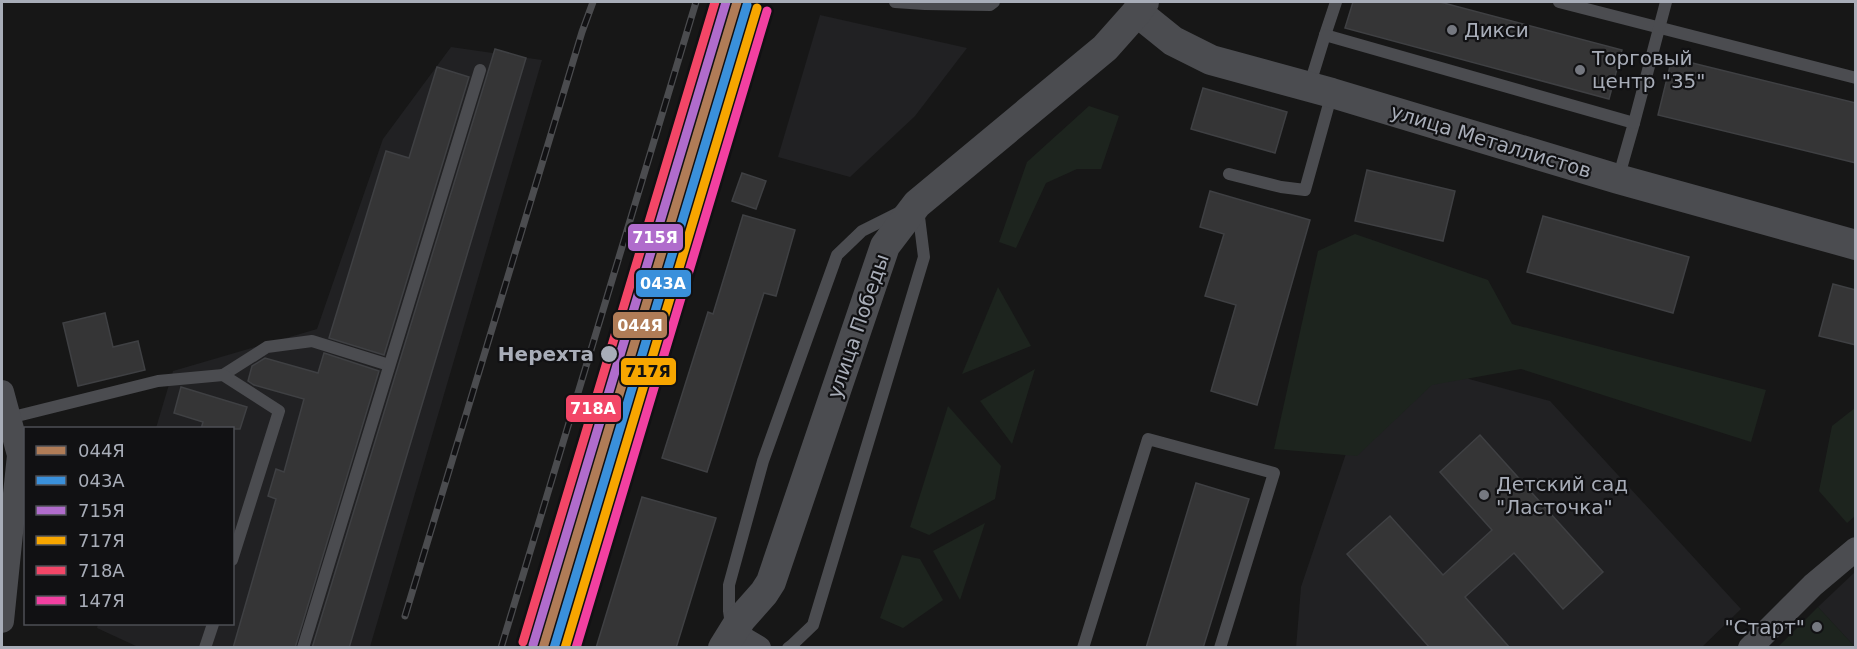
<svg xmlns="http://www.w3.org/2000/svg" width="1857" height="649" viewBox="0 0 1857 649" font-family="'DejaVu Sans',sans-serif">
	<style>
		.built { fill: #212123 }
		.green { fill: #1d241e }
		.building { fill: #353536; stroke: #3f4043; stroke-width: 1.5 }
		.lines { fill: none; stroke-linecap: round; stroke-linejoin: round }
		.service { stroke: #4b4c50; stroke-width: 12 }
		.minor { stroke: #4b4c50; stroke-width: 24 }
		.tertiary { stroke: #4b4c50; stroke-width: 30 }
		.rail-casing { stroke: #4b4c4f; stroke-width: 7 }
		.rail { stroke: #111113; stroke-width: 4.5; stroke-dasharray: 14; stroke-linecap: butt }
		.rail-1-casing { stroke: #111113; stroke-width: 14 }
		.rail-2-casing { stroke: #111113; stroke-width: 14 }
		.rail-3-casing { stroke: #111113; stroke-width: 14 }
		.rail-4-casing { stroke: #111113; stroke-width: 14 }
		.rail-5-casing { stroke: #111113; stroke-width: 14 }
		.rail-6-casing { stroke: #111113; stroke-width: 14 }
		.rail-1 { stroke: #b07c57; stroke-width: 9 }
		.rail-2 { stroke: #3a90db; stroke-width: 9 }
		.rail-3 { stroke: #b06ccc; stroke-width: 9 }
		.rail-4 { stroke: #f7a600; stroke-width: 9 }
		.rail-5 { stroke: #f34667; stroke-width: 9 }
		.rail-6 { stroke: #f240a1; stroke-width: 9 }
		.poi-dot { fill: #757880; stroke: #111113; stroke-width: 2 }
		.stop-dot { fill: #a8adb8; stroke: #111113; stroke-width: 2 }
		.labels { text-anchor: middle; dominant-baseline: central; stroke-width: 4.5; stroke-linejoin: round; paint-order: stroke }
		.poi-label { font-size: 20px; fill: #a8adb8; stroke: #111113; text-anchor: start }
		.street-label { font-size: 20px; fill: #a8adb8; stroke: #111113 }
		.stop-label { font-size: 20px; font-weight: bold; fill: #a8adb8; stroke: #111113; text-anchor: end }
		.line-badge { stroke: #111113; stroke-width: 2 }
		.badge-label { font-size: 16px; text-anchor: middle; font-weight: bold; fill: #fff }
		.pale-badge-label { font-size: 16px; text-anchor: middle; font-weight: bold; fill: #111 }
	</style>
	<rect width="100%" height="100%" fill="#171717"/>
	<g class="built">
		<path d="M820,15L967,48L915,116L850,177L778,157Z"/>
		<path d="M451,47L542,60L370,647H138L97,628L98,624H232V428H156L173,371L317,329L383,139Z"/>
		<path d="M1448,358L1469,379L1550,401L1741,609L1702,647L1296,648L1301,587L1363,403Z"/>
		<path d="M1855,572V647L1818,607Z"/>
	</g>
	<g class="green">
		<path d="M1089,106L1119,116L1101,169H1077L1046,183L1016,248L999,242L1027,162Z"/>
		<path d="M1355,234L1488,280L1512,324L1766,390L1751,442L1521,369L1432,385L1357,456L1274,449L1318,251Z"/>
		<path d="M998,287L1031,346L962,374Z"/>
		<path d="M1035,369L1012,444L980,401Z"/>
		<path d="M948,406L1001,466L995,499L929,535L910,527Z"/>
		<path d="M1855,408V516L1847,523L1819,491L1832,426Z"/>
		<path d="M985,523L960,600L933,551Z"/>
		<path d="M902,555L920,559L943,600L903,628L880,618Z"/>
		<path d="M1818,607L1855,647H1778Z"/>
	</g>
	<g class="building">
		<path d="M1353,2H1440L1622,50L1609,99L1345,28Z"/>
		<path d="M495,49L526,58L349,648H312Z"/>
		<path d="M1672,58L1856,103V163L1658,115Z"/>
		<path d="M437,67L469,77L384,355L329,338L386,151L409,158Z"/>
		<path d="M1203,88L1287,112L1275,153L1191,129Z"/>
		<path d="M1367,170L1455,191L1443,241L1355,221Z"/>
		<path d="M742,173L766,181L756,209L732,201Z"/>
		<path d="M1210,191L1310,220L1257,405L1211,391L1236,305L1205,296L1224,234L1200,227Z"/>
		<path d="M743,215L795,230L776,296L764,293L707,472L662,458L708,312L713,314Z"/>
		<path d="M1543,216L1689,257L1673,313L1527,272Z"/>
		<path d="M1833,284L1856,290V345L1819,336Z"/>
		<path d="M105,313L113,347L138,341L145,370L78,386L63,323Z"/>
		<path d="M324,353L379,371L295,648H233L276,499L268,496L276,469L284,472L304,399L254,385L248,381L252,366L265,358L318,373Z"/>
		<path d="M181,387L247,407L240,429H201L203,422L174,413Z"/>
		<path d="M1480,435L1603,572L1563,609L1514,553L1465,597L1510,648H1430L1347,554L1390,516L1443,575L1492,530L1440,472Z"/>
		<path d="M1196,483L1249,499L1203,648H1146Z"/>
		<path d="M642,497L716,518L676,648H596Z"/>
	</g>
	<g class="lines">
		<g class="service">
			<path d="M895,2L925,4L990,5L994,2"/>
			<path d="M1559,2L1856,78"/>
			<path d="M1325,35L1336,2"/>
			<path d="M1309,87L1325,35L1634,123L1618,179"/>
			<path d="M1634,123L1666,2"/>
			<path d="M1229,174L1281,187L1305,190L1332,93"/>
			<path d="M223,375L267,347L312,341L389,365"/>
			<path d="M9,418L158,381L223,375L279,411L232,560"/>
			<path d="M731,625L729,611V585L763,461L837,255L862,231L900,212"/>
			<path d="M205,648L213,624"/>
			<path d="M303,648L480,70"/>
			<path d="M788,648L792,645L813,625L924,257L918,209"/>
			<path d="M1083,648L1148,439L1274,473L1220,648"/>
		</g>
		<g class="minor">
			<path d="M2,392L19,455L2,621"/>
			<path d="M732,632L759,648"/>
			<path d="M1750,648L1813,585L1856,549"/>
		</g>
		<g class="tertiary">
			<path d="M1137,12L1173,41L1211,60L1332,93L1618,179L1856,245"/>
			<path d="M723,648L741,619L764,593L771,582L885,246L917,204L1105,48L1137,12L1144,2"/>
		</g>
		<g class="rail-casing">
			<g id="rail">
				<path d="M405,616L582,32L593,2"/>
				<path d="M501,648L696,2"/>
			</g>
		</g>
		<use href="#rail" class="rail"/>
		<g class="rail-1-casing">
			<path id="rail-1" d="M543,648L737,2"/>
		</g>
		<g class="rail-2-casing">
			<path id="rail-2" d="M554,648L747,5"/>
		</g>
		<g class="rail-3-casing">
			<path id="rail-3" d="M533,645L726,2"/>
		</g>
		<g class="rail-4-casing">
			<path id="rail-4" d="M565,648L757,8"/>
		</g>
		<g class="rail-5-casing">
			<path id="rail-5" d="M523,642L715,2"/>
		</g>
		<g class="rail-6-casing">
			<path id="rail-6" d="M576,648L767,11"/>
		</g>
		<use href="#rail-1" class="rail-1"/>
		<use href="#rail-2" class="rail-2"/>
		<use href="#rail-3" class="rail-3"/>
		<use href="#rail-4" class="rail-4"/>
		<use href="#rail-5" class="rail-5"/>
		<use href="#rail-6" class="rail-6"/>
	</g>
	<g class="poi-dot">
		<circle cx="1452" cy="30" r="6"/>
		<circle cx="1580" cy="70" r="6"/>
		<circle cx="1484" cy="495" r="6"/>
		<circle cx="1817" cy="627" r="6"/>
	</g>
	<circle class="stop-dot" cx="609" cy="354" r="9"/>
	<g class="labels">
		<g class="poi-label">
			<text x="1464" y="30">Дикси</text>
			<text x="1592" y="58">Торговый<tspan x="1592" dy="23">центр "35"</tspan></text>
			<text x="1496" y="484">Детский сад<tspan x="1496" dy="23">"Ласточка"</tspan></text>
			<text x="1805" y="627" text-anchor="end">"Старт"</text>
		</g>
		<g class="street-label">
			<text transform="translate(1491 141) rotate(17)">улица Металлистов</text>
			<text transform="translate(858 326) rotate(-71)">улица Победы</text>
		</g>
		<g class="stop-label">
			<text x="594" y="354">Нерехта</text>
		</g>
	</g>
	<g class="line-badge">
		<rect x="627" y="223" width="57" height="29" rx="6" fill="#b06ccc"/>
		<rect x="635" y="269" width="57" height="29" rx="6" fill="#3a90db"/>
		<rect x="612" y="311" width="56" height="28" rx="6" fill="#b07c57"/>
		<rect x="620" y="357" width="57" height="29" rx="6" fill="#f7a600"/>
		<rect x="565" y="394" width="57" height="29" rx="6" fill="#f34667"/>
	</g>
	<g class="badge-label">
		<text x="655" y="243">715Я</text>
		<text x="663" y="289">043А</text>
		<text x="640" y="331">044Я</text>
		<text x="593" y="414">718А</text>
	</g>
	<g class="pale-badge-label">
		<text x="648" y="377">717Я</text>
	</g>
	<rect width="1857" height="649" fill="none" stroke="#a8adb8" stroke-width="6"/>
	<rect x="24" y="427" width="210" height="198" fill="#111113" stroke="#4d4f55" stroke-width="1.5"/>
	<rect x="36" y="446" width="30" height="9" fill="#b07c57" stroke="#4d4f55" stroke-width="1.5"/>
	<text x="78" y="457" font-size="18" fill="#a8adb8">044Я</text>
	<rect x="36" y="476" width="30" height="9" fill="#3a90db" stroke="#4d4f55" stroke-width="1.5"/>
	<text x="78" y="487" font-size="18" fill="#a8adb8">043А</text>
	<rect x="36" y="506" width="30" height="9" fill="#b06ccc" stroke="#4d4f55" stroke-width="1.5"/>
	<text x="78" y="517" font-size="18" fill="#a8adb8">715Я</text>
	<rect x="36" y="536" width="30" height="9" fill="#f7a600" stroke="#4d4f55" stroke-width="1.5"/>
	<text x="78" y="547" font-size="18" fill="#a8adb8">717Я</text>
	<rect x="36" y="566" width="30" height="9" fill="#f34667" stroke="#4d4f55" stroke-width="1.5"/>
	<text x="78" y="577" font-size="18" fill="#a8adb8">718А</text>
	<rect x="36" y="596" width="30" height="9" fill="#f240a1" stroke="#4d4f55" stroke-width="1.5"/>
	<text x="78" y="607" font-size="18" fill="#a8adb8">147Я</text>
</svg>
